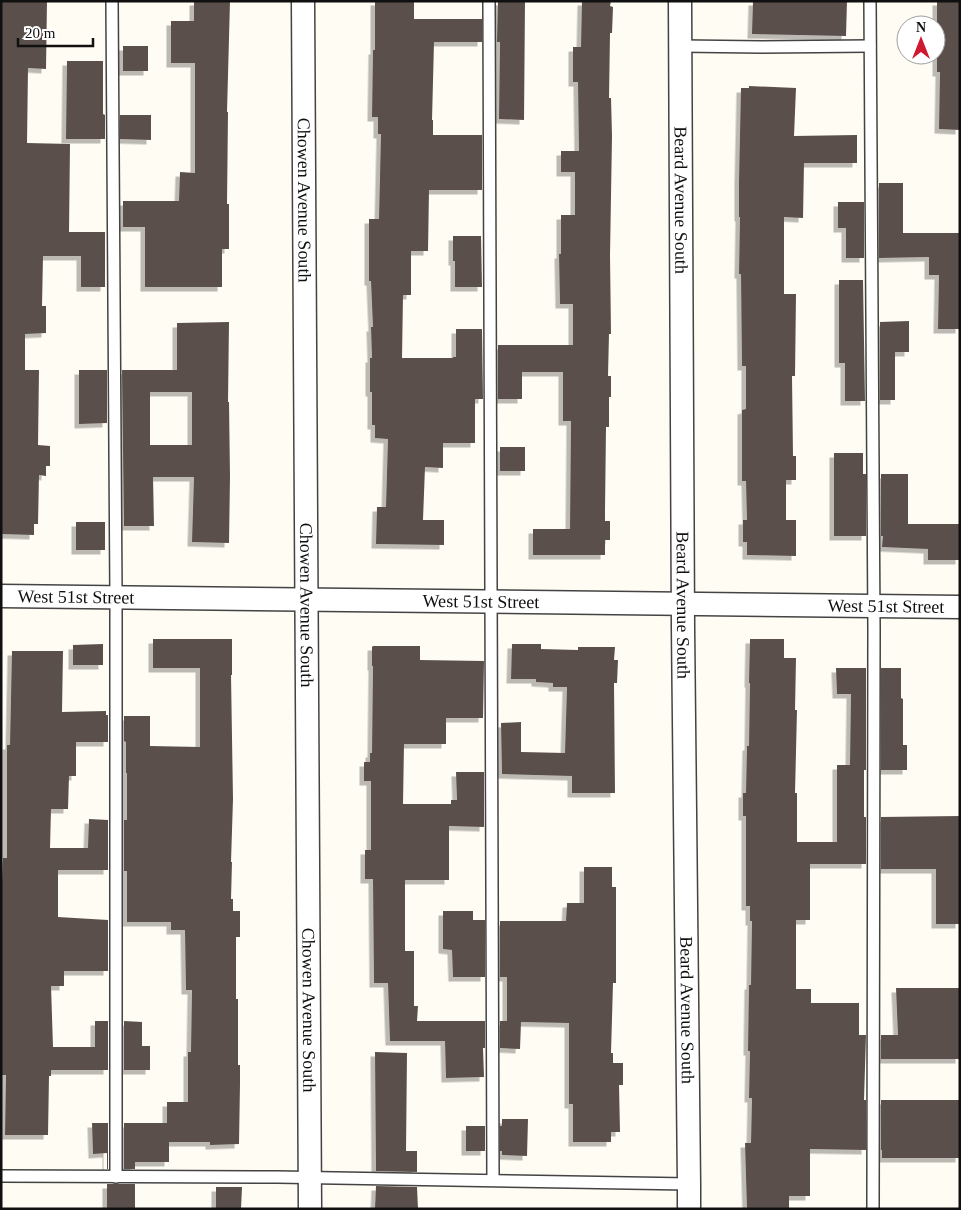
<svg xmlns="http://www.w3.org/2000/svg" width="961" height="1210" viewBox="0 0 961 1210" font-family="'Times New Roman',serif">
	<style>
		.building { fill: #5a504b; fill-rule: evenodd; filter: url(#shadow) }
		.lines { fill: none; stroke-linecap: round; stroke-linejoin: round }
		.service-casing { stroke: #434343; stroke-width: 14 }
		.minor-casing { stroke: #434343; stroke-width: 25 }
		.service { stroke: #fff; stroke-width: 11 }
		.minor { stroke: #fff; stroke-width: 22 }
		.labels { text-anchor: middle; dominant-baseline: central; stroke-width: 5; stroke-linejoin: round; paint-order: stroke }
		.street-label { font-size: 18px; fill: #101010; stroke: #fff }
	</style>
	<defs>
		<filter id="shadow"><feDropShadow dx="-4.5" dy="4.5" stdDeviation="0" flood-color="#0004"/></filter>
	</defs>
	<rect width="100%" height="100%" fill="#fffcf3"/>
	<g class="building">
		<path d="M1,1H47L46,69L28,68L27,143L70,144L69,232H105V287H81V256H43L42,306H46V333L25,334V370H39L38,445L50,446V466H46V476L39,475L38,524H34V535L1,534Z"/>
		<path d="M194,1H230L227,112H228L227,204H229V249H222V287H145V227H123V201H179L180,172L195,173V63H171V21H194Z"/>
		<path d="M375,1H414V19H482V42H434L432,120H433V135H482V190H429L428,251H411V295H403L402,358H453V357H456V329H482L483,399H475V443H443V468L425,467L423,520H444V545L376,544L377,507H386L388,439L375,438V425H372V392H370V358H372L371,327H373L371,281H369V219H379L381,134H378V117H372L373,50H375Z"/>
		<path d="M498,1H525L524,120L499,119L500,42H497Z"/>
		<path d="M582,1H611L610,6L613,7L612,33H610L609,98H611L612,136L610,256L611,334H609L608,376H611V397H609V427H606L605,511V521H610V540H605V555H533V529H570L571,421H563V372H522V399H498V345H573V304H560L559,254H561V215H575V172H561V151H579L578,82H573V47H581Z"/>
		<path d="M753,1H847L846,36L752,34Z"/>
		<path d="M937,1H960V130L939,129L940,72H937Z"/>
		<rect x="123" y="46" width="25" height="25"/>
		<path d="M67,61H103V114L105,115V139H66Z"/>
		<path d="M749,86L796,88L794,136L857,135V163H804L803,218L784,217V294H796L795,376H792L793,456H796V480H786V520H796V556L747,555V542H743V520H747L746,481H742V410L746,409V366H742L741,274H739L740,217H739V181L741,88H749Z"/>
		<path d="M120,115H151V140L120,139Z"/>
		<path d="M879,183H903V233H960V329H938L939,275H929V257L879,258Z"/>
		<path d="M838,202H864V258H846V228H838Z"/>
		<path d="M453,236H481L482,287H455V261H453Z"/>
		<path d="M839,280H863L865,401H845V363H839Z"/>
		<path d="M909,321V352H895V400H880V322Z"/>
		<path d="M229,322L228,402H229L230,477L229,543L192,542L194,477H153L154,526H124L122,370H177V323ZM150,392H192V445H150Z"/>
		<path d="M79,370H107V423L79,424Z"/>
		<rect x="500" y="447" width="25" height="24"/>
		<path d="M834,453H863V474H866V536H834Z"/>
		<path d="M881,474H908V524H960V560H928V549L882,547L883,536H881Z"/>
		<rect x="76" y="522" width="29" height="28"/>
		<path d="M153,639H232V675H231L233,799L231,862H232L231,899H233V911H240V937H236V999H238V1065H240V1084L239,1144L210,1145V1142H169V1162H135V1169H124V1123H167V1102H188V1052H191L192,990H186L185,930H171V922H127V871H124V820H127V773H126V742L124,741V716H150V746L200,747V668H153Z"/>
		<path d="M750,639H784V658H796L795,710H797L795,793H797V842H837V765H850L851,694H837L836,668H866V770H864V817H866V864H810V920H796V989H811V1003H859V1035H866L864,1100H866V1150L810,1149V1196H789V1209H747L745,1143H751L752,1098H749L750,1051H748L749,985H751L752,921H750V906H746V816H743V793H746L747,746H749L750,683H749Z"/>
		<path d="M103,644V665H73V645Z"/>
		<path d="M512,644H541V649L578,650V647H615L614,660H618L617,683H614L615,793H572V776L502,774L501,723L521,722V752L565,753L567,687H553V683L536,682V679H511Z"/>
		<path d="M373,646H420V660L484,661L483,718H446V744H404L403,804H451V800H457L456,772H484V827L449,826V880H405V951H414V1006H418L417,1021H485V1048H483L484,1077L446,1078L445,1041H390L388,983H374L373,879H365V850H371V781H364V762H370V753H372L373,666H372V647Z"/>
		<path d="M12,651H63L62,712L106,711V715H108V742H76V776H69L68,809H51L50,848H88L89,819L108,820V870H58V917L108,920V971H64V986H51L53,1047H95V1021H108V1070H51V1076H49L48,1135H5L6,1075H1V907L3,858H7V745H10Z"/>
		<path d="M881,668H901V698L903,699V745H907V770H881Z"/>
		<path d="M960,816V924H936V869H881V817Z"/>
		<path d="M584,867H612V887H616V983H613L611,1053H613V1063H623V1085H619L620,1132H611V1142H573V1104H569V1023L521,1022L520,1049L500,1048V1021H507V977H500V921H566L567,903H584Z"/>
		<path d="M443,911H473V920H485V977H453L452,950L443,949Z"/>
		<path d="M896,988H960V1059H881V1035H898Z"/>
		<path d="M124,1021L142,1022V1046H150V1070H124Z"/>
		<path d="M375,1052L407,1053L406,1151H417V1172L376,1171Z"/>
		<path d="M881,1100H960V1158H882V1150H881Z"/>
		<path d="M502,1119H528L527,1156L502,1155V1151H500V1126H502Z"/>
		<path d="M92,1123H108V1169H107V1153L93,1154Z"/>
		<rect x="466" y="1126" width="19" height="25"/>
		<rect x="107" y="1184" width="28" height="25"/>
		<path d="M376,1186L417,1187L418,1209H375Z"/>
		<path d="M216,1187H242L241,1209H216Z"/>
	</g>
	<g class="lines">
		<g class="service-casing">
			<g id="service">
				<path d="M112,1L116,597V1177"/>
				<path d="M489,1L493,1180"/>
				<path d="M870,1L874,629L873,1209"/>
				<path d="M680,46L762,47L870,46"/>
				<path d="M1,1176L277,1177L689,1184"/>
			</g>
		</g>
		<g class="minor-casing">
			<g id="minor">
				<path id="s1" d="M303,1L310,1209"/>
				<path id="s2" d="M680,1L683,627L689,1184V1209"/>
				<path id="s3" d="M1,596L960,607"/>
			</g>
		</g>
		<use href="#service" class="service"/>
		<use href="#minor" class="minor"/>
	</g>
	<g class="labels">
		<g class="street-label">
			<text stroke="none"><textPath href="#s1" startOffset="199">Chowen Avenue South</textPath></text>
			<text stroke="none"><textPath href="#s2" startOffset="199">Beard Avenue South</textPath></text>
			<text stroke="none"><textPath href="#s3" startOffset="75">West 51st Street</textPath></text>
			<text stroke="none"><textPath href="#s3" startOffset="480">West 51st Street</textPath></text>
			<text stroke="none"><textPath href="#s1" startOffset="604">Chowen Avenue South</textPath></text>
			<text stroke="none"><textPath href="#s2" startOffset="604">Beard Avenue South</textPath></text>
			<text stroke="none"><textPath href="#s3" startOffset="885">West 51st Street</textPath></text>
			<text stroke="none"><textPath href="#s1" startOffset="1009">Chowen Avenue South</textPath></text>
			<text stroke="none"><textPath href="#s2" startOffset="1009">Beard Avenue South</textPath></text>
		</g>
	</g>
	<rect width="961" height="1210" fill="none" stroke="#101010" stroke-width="5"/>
	<g transform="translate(921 40)"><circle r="24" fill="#ffffff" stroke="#9f9f9f"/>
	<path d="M0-4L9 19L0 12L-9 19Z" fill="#cf1930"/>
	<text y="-8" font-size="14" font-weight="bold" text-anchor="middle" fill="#101010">N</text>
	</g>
	<path d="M18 38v8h75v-8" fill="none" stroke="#101010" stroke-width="2.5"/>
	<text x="25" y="38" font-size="15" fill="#101010" stroke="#ffffff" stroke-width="4" paint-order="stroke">20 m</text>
</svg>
